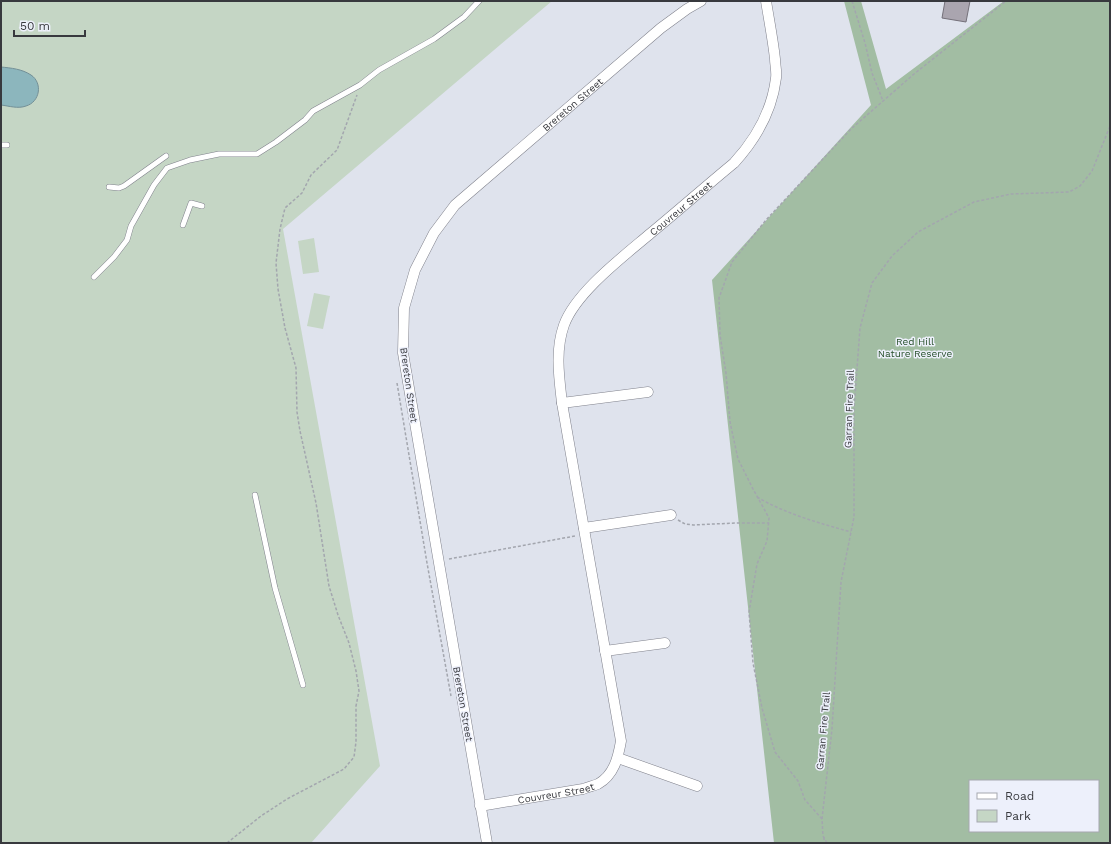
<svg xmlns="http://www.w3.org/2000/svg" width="1111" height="844" viewBox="0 0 1111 844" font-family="'Work Sans',sans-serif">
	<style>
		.green { fill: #c5d6c5 }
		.forest { fill: #a2bda3; fill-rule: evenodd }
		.water { fill: #8cb6bd; stroke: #739097 }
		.building { fill: #aaa5af; stroke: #747079 }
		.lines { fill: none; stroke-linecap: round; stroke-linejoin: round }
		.service-casing { stroke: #80828c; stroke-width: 6 }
		.minor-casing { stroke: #80828c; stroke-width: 11 }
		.path { stroke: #a3a6ae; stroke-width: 1.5; stroke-dasharray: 3 2; stroke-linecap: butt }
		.service { stroke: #fff; stroke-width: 5 }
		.minor { stroke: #fff; stroke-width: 10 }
		.labels { text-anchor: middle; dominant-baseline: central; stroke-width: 3; stroke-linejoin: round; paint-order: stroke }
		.street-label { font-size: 10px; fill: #38393e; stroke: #edf0fb }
		.park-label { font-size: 10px; fill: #264f2a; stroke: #edf0fb }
	</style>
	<rect width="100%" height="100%" fill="#dfe3ed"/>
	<g class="green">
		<path d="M1,1H552L283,229L380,766L311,843H1Z"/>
		<path d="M314,238L319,272L303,274L298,241Z"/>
		<path d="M314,293L330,296L323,329L307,326Z"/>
	</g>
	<path class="forest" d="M844,1H861L886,89L1004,1H1110V843H774L712,280L871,105ZM970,781H1098V831H970Z"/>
	<path class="water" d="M1,67C11,68 22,69 31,75C43,83 40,102 26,106C18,109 9,106 1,105Z"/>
	<path class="building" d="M945,1H970L966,22L942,18Z"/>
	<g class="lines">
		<g class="service-casing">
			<g id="service">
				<path d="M1,145H7"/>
				<path d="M109,187L119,188L124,186L166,156"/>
				<path d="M183,225L191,203L202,206"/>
				<path d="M94,277L114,257L127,240L131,226L154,185L167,168L190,160L219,154H257L276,142L305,120L313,111L360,85L379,70L434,39L464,17L479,1"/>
				<path d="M255,495L275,588L303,685"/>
			</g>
		</g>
		<g class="minor-casing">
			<g id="minor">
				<path d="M562,403L648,392"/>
				<path d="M584,528L671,515"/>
				<path d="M605,651L665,643"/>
				<path d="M618,758L697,786"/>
				<path id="s1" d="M480,806L583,789C588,787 593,786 598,784C614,775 618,758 621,741L562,403C559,377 555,350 564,325C576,292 624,256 651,233C679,210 706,186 734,163C756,139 772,111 776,78C777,72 775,65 775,59C773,40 769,20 766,1"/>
				<path id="s2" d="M487,843L403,353L404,308L415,270L434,233L455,205L661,28L687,9L701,1"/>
			</g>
		</g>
		<g class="path">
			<path d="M852,1L865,43L872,73L883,101"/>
			<path d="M397,383L427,563L451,696"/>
			<path d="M757,497C786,514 819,523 851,532"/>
			<path d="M678,520L685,524L693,525L735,523H769"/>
			<path d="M449,559L575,536"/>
			<path d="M822,819L805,800L798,781L775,752L762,708L753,663L749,612L757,564L767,541L769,518L752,487L738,459L730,422L726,373L720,335L719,298L732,262L766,220L851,129L914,74L1006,1"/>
			<path d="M824,837V843"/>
			<path d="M227,843L261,816L287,799L344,769L354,757L356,742V706L359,691L356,671L349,643L338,615L329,586L316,503L300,431L297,412L296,368L285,328L278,289L276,263L280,229L285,208L302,193L311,175L337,150L357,95"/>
			<path d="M827,843L823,836L822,819L832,729L841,582L854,517V409L860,328L872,283L892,256L918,232L974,202L1011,194L1069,192L1080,186L1092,171L1110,126"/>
		</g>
		<use href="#service" class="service"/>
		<use href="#minor" class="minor"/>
	</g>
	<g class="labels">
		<g class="street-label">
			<text stroke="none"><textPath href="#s2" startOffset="813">Brereton Street</textPath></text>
			<text stroke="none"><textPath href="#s1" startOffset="759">Couvreur Street</textPath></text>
			<text transform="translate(409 385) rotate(82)">Brereton Street</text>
			<text transform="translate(849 409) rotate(-88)">Garran Fire Trail</text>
			<text transform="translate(463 704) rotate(80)">Brereton Street</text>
			<text transform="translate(823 731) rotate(-85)">Garran Fire Trail</text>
			<text stroke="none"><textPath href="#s1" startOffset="77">Couvreur Street</textPath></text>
		</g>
		<g class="park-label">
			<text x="915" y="341">Red Hill<tspan x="915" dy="12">Nature Reserve</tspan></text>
		</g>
	</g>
	<rect width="1111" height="844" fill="none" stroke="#38393e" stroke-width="4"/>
	<rect x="969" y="780" width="130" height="52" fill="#edf0fb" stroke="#a5a7af"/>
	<rect x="977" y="793" width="20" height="6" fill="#ffffff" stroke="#a5a7af"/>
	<text x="1005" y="800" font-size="12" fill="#38393e">Road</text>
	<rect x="977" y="810" width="20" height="12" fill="#c5d6c5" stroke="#a5a7af"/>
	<text x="1005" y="820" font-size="12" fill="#38393e">Park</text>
	<path d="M14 30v6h71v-6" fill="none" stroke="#38393e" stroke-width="2"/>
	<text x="20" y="30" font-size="12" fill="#38393e" stroke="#edf0fb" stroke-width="3" paint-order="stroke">50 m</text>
</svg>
